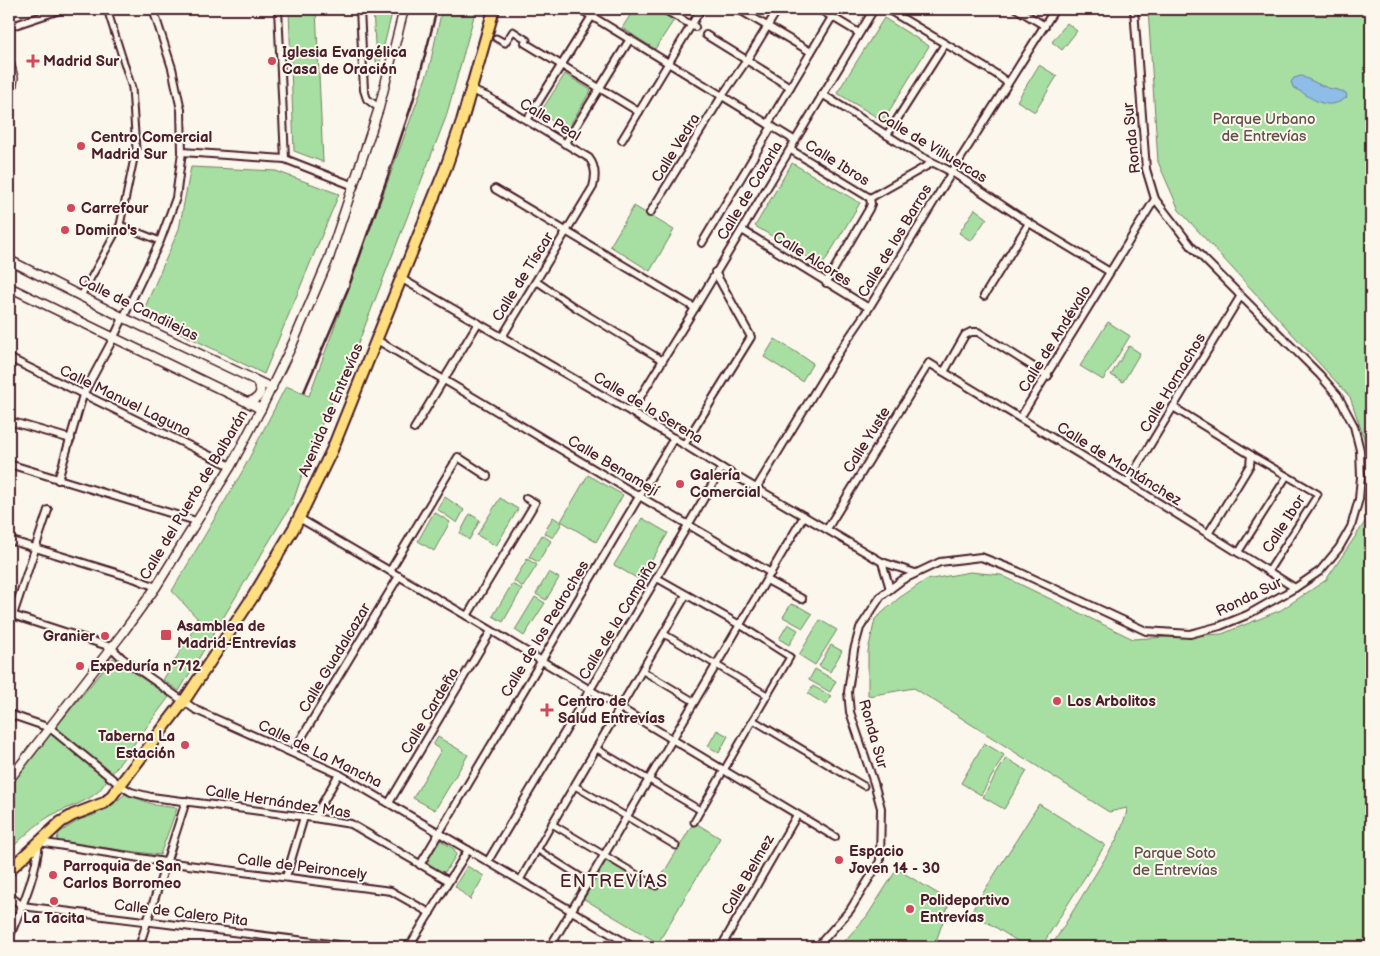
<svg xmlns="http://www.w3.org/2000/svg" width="1380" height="956" viewBox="0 0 1380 956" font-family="'Balsamiq Sans',sans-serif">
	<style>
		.green { fill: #a7dea2; stroke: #787e66 }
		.water { fill: #8ebde8; stroke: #737e9c }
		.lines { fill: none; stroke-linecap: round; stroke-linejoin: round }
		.minor-tunnel { stroke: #d8ccc5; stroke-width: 6; stroke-dasharray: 6 3; stroke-linecap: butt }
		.pedestrian-casing { stroke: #4a1f2b; stroke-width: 9 }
		.minor-casing { stroke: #4a1f2b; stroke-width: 10 }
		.tertiary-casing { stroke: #4a1f2b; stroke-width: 11 }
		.secondary-casing { stroke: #4a1f2b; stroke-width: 12 }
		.primary-casing { stroke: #4a1f2b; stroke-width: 14 }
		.pedestrian { stroke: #fbf7ec; stroke-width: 5 }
		.minor { stroke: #fbf7ec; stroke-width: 6 }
		.tertiary { stroke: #fbf7ec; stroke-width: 8 }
		.secondary { stroke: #fbf7ec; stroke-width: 9 }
		.primary { stroke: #ffdf80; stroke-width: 10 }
		.rail { stroke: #4a1f2b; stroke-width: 2.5 }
		.poi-dot { fill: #d1495b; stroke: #fbf7ec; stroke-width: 2 }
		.labels { text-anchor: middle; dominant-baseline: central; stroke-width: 4; stroke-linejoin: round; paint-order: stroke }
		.poi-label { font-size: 15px; font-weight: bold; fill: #4a1f2b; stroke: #fbf7ec; text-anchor: start }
		.park-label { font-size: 15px; fill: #614f49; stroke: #fbf7ec }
		.street-label { font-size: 15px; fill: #4a1f2b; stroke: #fbf7ec }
		.quarter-label { font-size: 18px; letter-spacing: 1px; fill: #4a1f2b; stroke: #fbf7ec }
	</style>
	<rect width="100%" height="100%" fill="#fbf7ec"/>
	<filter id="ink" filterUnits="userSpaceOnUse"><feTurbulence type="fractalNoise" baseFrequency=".02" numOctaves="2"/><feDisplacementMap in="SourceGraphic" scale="10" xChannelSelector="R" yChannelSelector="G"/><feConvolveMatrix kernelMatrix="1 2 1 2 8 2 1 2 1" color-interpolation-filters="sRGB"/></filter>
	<g filter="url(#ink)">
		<g class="green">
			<path d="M289,9H316L323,162L294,151Z"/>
			<path d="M373,9H393L380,62H376Z"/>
			<path d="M442,9H476L446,117L356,349L311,448L293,502L179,691L163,680L199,620L172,591L242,472L286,386L309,396L429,69Z"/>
			<path d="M634,9H656L674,20L655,49L622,28Z"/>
			<path d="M1148,9H1371V947H1270L1259,940L1254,947H1051L1117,839L1126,815L1127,808L1109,812L914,688L868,696V651L875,619L899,598L926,580L970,572L1001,575L1133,639L1222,634L1281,610L1326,580L1369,516L1370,467L1364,438L1350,397L1179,210L1158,162Z"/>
			<path d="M884,18L929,46L883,121L837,93Z"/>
			<path d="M1067,23L1077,31L1062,50L1052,42Z"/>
			<path d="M1039,65L1057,76L1035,112L1017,101Z"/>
			<path d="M565,74L591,90L567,130L540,113Z"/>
			<path d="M792,163L860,203L822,266L755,226Z"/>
			<path d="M191,167L276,171L339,194L264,374L142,314L179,229Z"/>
			<path d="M634,206L674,230L650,271L610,246Z"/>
			<path d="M975,209L987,218L971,241L959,233Z"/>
			<path d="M1108,322L1130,336L1103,380L1080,366Z"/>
			<path d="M775,339L813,363L802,381L764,357Z"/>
			<path d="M1129,346L1140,353L1123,382L1111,375Z"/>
			<path d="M588,475L623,495L596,542L561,521Z"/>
			<path d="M445,497L464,510L457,523L437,509Z"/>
			<path d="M500,498L518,509L496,546L477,535Z"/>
			<path d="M434,512L450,522L434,551L418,541Z"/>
			<path d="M470,514L480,520L469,540L460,533Z"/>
			<path d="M553,517L562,523L553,538L544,533Z"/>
			<path d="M642,518L668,533L640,580L614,565Z"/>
			<path d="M542,535L551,541L538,562L529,557Z"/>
			<path d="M527,559L537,565L523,587L514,581Z"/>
			<path d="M549,572L559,578L546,600L536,594Z"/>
			<path d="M512,584L522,589L503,622L493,616Z"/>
			<path d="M535,597L545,603L524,636L515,630Z"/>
			<path d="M791,604L800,607L812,614L803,628L783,617Z"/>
			<path d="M820,620L837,630L815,665L799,655Z"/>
			<path d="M788,624L798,630L789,645L779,639Z"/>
			<path d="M831,645L842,651L830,672L819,666Z"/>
			<path d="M113,658L169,697L99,791C84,804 67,807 50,816C35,825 21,839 9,851V784Z"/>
			<path d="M815,669L836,681L830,692L809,680Z"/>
			<path d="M813,686L831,696L826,705L808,694Z"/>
			<path d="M717,730L728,736L719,753L708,746Z"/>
			<path d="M438,737L468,755L435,810L413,798L441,750L433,745Z"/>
			<path d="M984,743L1004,755L981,795L961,783Z"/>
			<path d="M1006,758L1027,771L1004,809L983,797Z"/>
			<path d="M125,794L155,805L177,808L160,855L59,842L57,840L59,833L79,820L94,815L112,805Z"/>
			<path d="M1039,804L1105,845L1041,947H1027L971,912Z"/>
			<path d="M694,822L720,838L658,943L584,899L606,861L654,889Z"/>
			<path d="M440,840L454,849L456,855L446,871L441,872L426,863L425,859L437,841Z"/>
			<path d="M467,866L484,876L470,900L455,886Z"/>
			<path d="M897,869L950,901L934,947H839L867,916Z"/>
		</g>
		<path class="water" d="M1301,76C1309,79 1315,83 1323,86C1331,90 1339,89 1346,93L1347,97C1332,109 1320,104 1306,95C1302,91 1297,91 1293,87L1291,82L1294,78Z"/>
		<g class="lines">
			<path class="minor-tunnel" d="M695,27L706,35"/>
			<g class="pedestrian-casing">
				<g id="pedestrian">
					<path d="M496,38L505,43L513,31L527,40"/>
					<path d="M120,225L160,241"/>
					<path d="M536,281L576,308L662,360"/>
					<path d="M81,296L120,225L136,149L132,88L107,9"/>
					<path d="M1251,455L1318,494L1268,572"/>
					<path d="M1238,553L1287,476"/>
					<path d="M740,625L790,657L753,720L864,786"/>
					<path d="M664,634L767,695"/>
					<path d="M643,671L695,702"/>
					<path d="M597,749L700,810"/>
					<path d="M575,786L676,846"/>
					<path d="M694,822L753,720"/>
					<path d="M538,850L589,882"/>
					<path d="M520,880L552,824L656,886"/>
				</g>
			</g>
			<g class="minor-casing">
				<g id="minor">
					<path d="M278,9L285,159"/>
					<path d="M360,9L364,90L367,99L379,108"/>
					<path d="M580,9L794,140"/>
					<path d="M663,9L695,27"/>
					<path d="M738,9L811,52"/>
					<path d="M819,9L859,33"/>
					<path d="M887,9L996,74L1008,83"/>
					<path d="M1017,9L1045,26"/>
					<path d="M9,27L63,9"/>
					<path d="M706,35L790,87"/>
					<path d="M525,43L639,112"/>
					<path d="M471,90L488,97L589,158C596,167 596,176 593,187L502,337"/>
					<path d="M822,94L920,156L952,172L1029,223L1110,272"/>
					<path d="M527,120L592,16"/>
					<path d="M768,124L832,17"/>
					<path d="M887,135L945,44"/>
					<path d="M622,140L701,9"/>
					<path d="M565,144L630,39"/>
					<path d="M791,150L870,198"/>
					<path d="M182,152L285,159L354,186"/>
					<path d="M495,189L695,308"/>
					<path d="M870,198L932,163"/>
					<path d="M650,213L722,96L747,60L778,9"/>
					<path d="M742,230L869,308"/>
					<path d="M702,243L772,126"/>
					<path d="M402,279L631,412L722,468L882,562L915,573"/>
					<path d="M826,283L869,209L871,204L870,198"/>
					<path d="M984,296L1029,223"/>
					<path d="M377,340L639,496L771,573"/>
					<path d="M9,358L231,466"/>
					<path d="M944,372L965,335L971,332H978L1048,376"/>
					<path d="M1173,407L1251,455L1250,465L1208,534"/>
					<path d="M631,412L695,308L874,9"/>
					<path d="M1020,418L1155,199"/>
					<path d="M9,421L71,439"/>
					<path d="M414,429L478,323"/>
					<path d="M684,445L751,337L715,272"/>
					<path d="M9,464L196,521"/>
					<path d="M58,480L83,395L114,337L160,241L176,198L182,152L181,110L172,68L153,9"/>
					<path d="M1127,483L1240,297"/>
					<path d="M757,487L837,355L869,308L952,172L1055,9"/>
					<path d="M299,518L467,616L835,837"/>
					<path d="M827,529L929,363L1127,483L1295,588"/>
					<path d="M9,540L136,579L156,587"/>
					<path d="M882,562L890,589"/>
					<path d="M390,571L458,457L487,476"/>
					<path d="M657,578L740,625"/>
					<path d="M767,580L802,599"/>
					<path d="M9,614L111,647L122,658L196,710L339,774L633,947"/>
					<path d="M13,615L48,510"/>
					<path d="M467,616L535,503L526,498"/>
					<path d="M9,714L50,728L121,786L131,792L151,797L314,818L351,824L449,881"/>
					<path d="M293,752L399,576"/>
					<path d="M389,803L491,631"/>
					<path d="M314,818L339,774"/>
					<path d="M552,824L686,595"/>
					<path d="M488,861L722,468"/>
					<path d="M420,865L674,438"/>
					<path d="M286,877L304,817"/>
					<path d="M9,895L22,906L354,947"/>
					<path d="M9,938C22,906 36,876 39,842L165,862L391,891L430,913"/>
					<path d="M139,947L186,801"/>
					<path d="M409,947L468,850"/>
					<path d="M550,947L804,516"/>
					<path d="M721,947L797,815"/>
					<path d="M817,947L850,910L880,861L881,808L874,783L850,712L848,692L854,650L860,628L881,596L902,580L940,562L981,557L1017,571L1146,631L1190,634L1220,626L1247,615L1295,588L1320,571L1339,548L1351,527L1359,499L1361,477L1360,450L1354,426L1338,396L1320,375L1192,247L1155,199L1146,169L1134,9"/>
				</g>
			</g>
			<g class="tertiary-casing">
				<g id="tertiary">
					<path d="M9,260L122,317L272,388"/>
					<path d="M9,287L261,409"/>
					<path d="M247,402C259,400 265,391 256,381"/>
					<path d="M9,780L122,634L156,587L231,466L261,409L293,343L328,261L379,108L404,9"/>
				</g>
			</g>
			<g class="secondary-casing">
				<path id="secondary" d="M9,63L13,78L9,101"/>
			</g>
			<g class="primary-casing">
				<path id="primary" d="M9,870L61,822L73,815L104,803L110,798L184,701L254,595L295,526L332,450L446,167L462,121L494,9"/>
			</g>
			<use href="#pedestrian" class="pedestrian"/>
			<use href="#minor" class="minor"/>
			<use href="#tertiary" class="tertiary"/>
			<use href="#secondary" class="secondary"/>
			<use href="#primary" class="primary"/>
			<path class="rail" d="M304,392L348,289L388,176L413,101L437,9"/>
		</g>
	</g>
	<g class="poi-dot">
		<path d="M30.5 53.5h5v5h5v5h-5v5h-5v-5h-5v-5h5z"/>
		<circle cx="272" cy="61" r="5"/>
		<circle cx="81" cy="146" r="5"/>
		<circle cx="71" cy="208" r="5"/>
		<circle cx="65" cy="230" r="5"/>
		<circle cx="680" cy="484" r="5"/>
		<rect x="160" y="629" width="12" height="12" rx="2.5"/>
		<circle cx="105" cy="636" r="5"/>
		<circle cx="80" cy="666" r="5"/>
		<circle cx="1057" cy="701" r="5"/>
		<path d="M544.5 702.5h5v5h5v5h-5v5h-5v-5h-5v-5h5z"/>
		<circle cx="185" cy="745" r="5"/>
		<circle cx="839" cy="860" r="5"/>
		<circle cx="53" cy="875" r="5"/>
		<circle cx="54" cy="901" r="5"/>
		<circle cx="910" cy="909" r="5"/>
	</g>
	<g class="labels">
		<g class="poi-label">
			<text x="282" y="52">Iglesia Evangélica<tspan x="282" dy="17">Casa de Oración</tspan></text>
			<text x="43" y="61">Madrid Sur</text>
			<text x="91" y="137">Centro Comercial<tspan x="91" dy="17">Madrid Sur</tspan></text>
			<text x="81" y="208">Carrefour</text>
			<text x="75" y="230">Domino's</text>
			<text x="690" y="475">Galería<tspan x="690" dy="17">Comercial</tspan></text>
			<text x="177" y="626">Asamblea de<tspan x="177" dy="17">Madrid-Entrevías</tspan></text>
			<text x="95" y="636" text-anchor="end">Granier</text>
			<text x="90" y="666">Expeduría nº712</text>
			<text x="558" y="701">Centro de<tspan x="558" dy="17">Salud Entrevías</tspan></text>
			<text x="1067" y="701">Los Arbolitos</text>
			<text x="175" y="736" text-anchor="end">Taberna La<tspan x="175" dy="17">Estación</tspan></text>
			<text x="849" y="851">Espacio<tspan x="849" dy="17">Joven 14 - 30</tspan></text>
			<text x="63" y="866">Parroquia de San<tspan x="63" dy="17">Carlos Borromeo</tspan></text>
			<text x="920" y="900">Polideportivo<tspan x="920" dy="17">Entrevías</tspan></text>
			<text x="54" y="918" text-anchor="middle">La Tacita</text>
		</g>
		<g class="park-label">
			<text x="1264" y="119">Parque Urbano<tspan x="1264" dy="17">de Entrevías</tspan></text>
			<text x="1175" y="853">Parque Soto<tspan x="1175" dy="17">de Entrevías</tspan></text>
		</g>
		<g class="street-label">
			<text transform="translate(550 120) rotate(31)">Calle Peal</text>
			<text transform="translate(1132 138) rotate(-96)">Ronda Sur</text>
			<text transform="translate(932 147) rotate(31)">Calle de Villuercas</text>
			<text transform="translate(676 148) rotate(-58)">Calle Vedra</text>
			<text transform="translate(837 163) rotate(32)">Calle Ibros</text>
			<text transform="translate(750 191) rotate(-59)">Calle de Cazorla</text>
			<text transform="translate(895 241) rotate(-59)">Calle de los Barros</text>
			<text transform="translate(812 259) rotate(32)">Calle Alcores</text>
			<text transform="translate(523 277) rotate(-58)">Calle de Tíscar</text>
			<text transform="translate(138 308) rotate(26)">Calle de Candilejas</text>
			<text transform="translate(1055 339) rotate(-58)">Calle de Andévalo</text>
			<text transform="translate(1173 383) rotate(-59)">Calle Hornachos</text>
			<text transform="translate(125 401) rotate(26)">Calle Manuel Laguna</text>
			<text transform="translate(648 408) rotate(31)">Calle de la Serena</text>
			<text transform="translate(331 410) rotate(-67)">Avenida de Entrevías</text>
			<text transform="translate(867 440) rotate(-58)">Calle Yuste</text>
			<text transform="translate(1119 464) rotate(32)">Calle de Montánchez</text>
			<text transform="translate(613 466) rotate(31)">Calle Benamejí</text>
			<text transform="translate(194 495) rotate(-59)">Calle del Puerto de Balbarán</text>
			<text transform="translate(1284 524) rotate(-57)">Calle Ibor</text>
			<text transform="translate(1249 597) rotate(-26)">Ronda Sur</text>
			<text transform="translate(618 620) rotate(-59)">Calle de la Campiña</text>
			<text transform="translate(545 629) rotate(-59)">Calle de los Pedroches</text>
			<text transform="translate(335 658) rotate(-59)">Calle Guadalcazar</text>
			<text transform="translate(430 711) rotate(-59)">Calle Cardeña</text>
			<text transform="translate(873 734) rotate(74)">Ronda Sur</text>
			<text transform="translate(320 754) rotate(26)">Calle de La Mancha</text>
			<text transform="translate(278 802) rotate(9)">Calle Hernández Mas</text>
			<text transform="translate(302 867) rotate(7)">Calle de Peironcely</text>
			<text transform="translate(748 875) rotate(-60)">Calle Belmez</text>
			<text transform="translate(181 913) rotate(7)">Calle de Calero Pita</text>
		</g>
		<g class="quarter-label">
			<text x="614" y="881">ENTREVÍAS</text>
		</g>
	</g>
	<rect width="1380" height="956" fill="none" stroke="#fbf7ec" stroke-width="30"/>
	<rect x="15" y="15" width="1350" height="926" fill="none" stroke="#4a1f2b" stroke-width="2" filter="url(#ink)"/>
</svg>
